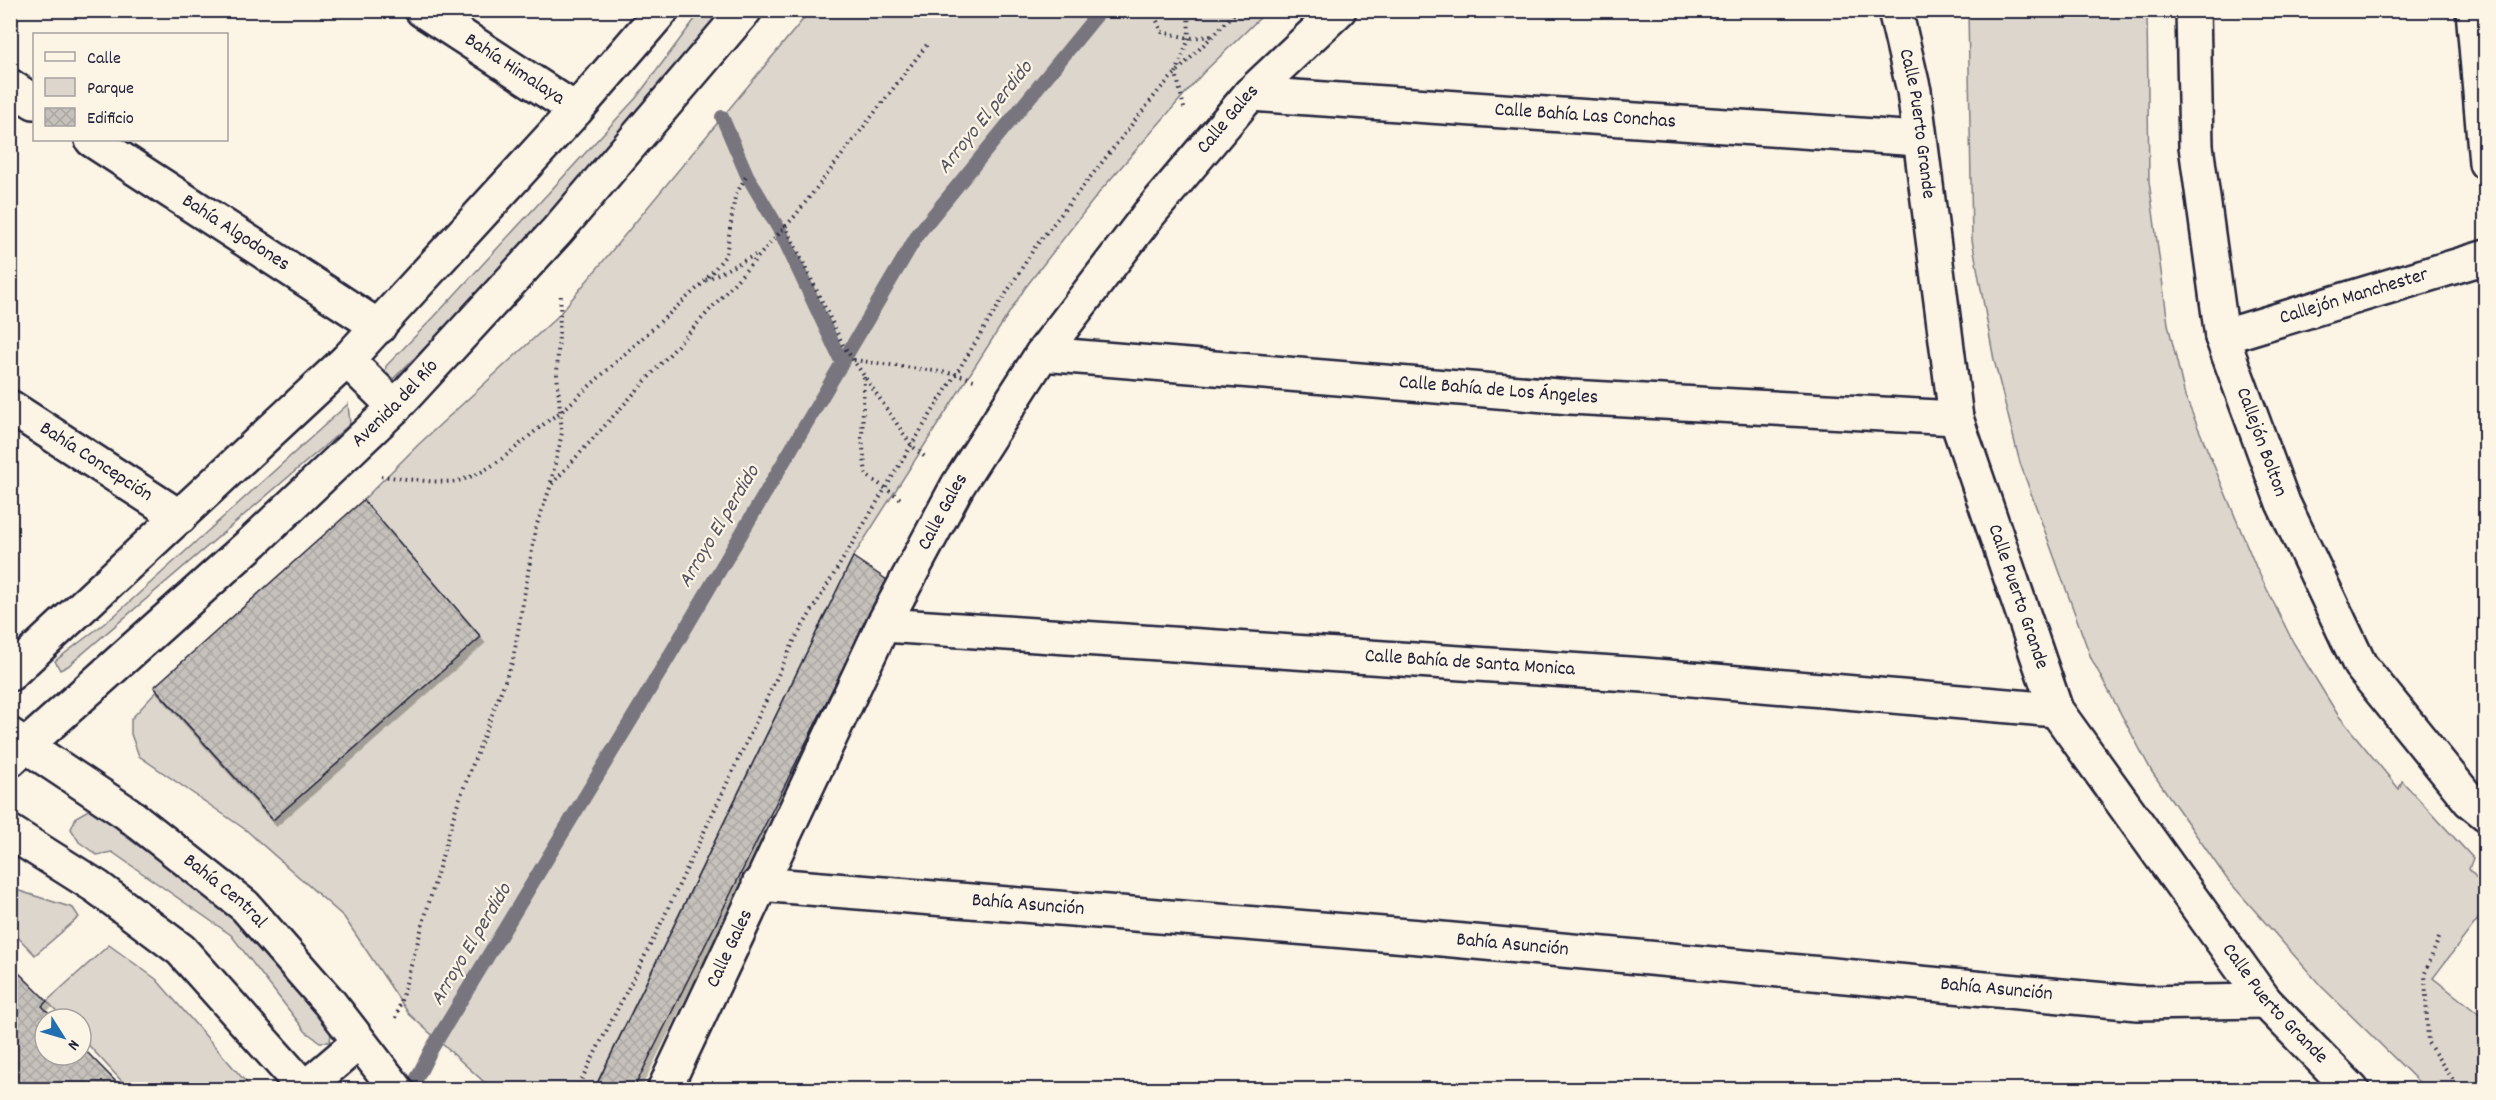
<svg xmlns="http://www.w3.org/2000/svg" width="2496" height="1100" viewBox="0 0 2496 1100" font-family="Dekko,sans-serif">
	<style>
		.green { fill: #dcd6cc; stroke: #7f7c84; stroke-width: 1.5 }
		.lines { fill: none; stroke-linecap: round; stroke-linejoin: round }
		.stream { stroke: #78757e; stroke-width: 14 }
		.building { fill: url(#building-cross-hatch); stroke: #22223b; stroke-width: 1.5; filter: url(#shadow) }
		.minor-casing { stroke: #22223b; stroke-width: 38 }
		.tertiary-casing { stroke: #22223b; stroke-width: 38 }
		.path { stroke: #22223b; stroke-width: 4; stroke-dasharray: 1.5 4.5; stroke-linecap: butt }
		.minor { stroke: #fcf5e5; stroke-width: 33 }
		.tertiary { stroke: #fcf5e5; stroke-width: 33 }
		.labels { text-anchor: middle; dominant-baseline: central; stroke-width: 4.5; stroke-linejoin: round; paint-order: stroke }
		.street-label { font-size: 20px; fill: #22223b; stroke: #fcf5e5 }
		.water-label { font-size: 21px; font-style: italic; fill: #545362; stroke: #fcf5e5 }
	</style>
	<defs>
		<pattern id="building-cross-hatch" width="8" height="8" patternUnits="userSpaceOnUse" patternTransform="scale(1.5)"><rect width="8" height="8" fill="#c6c1bb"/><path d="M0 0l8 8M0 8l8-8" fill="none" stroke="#aaa6a2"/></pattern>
		<filter id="shadow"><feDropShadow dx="3.5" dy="6" stdDeviation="0" flood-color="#0004"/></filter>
	</defs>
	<rect width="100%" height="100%" fill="#fcf5e5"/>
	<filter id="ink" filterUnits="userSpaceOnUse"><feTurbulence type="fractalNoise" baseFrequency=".0167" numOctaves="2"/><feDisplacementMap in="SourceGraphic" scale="12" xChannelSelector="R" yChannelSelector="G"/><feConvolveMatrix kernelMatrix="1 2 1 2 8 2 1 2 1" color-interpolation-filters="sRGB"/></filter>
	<g filter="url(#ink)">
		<g class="green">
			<path d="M701,11H724L650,104L447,326L393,379L385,374L386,366L434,317L636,98Z"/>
			<path d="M810,11H1267L1203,73L1102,189L1025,288L853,557L594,1089L493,1090L409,1014L344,917L246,830L139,756L131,734V719L157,691L273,820L480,637L363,500L419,444L557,317Z"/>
			<path d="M1968,11H2147L2149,181L2168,324L2185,396L2256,567L2293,642L2338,715L2399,789L2402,781L2473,858L2469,869L2485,888V910L2433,978L2485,1019V1089H2426L2321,986L2227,879L2152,772L2091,658L2020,463L1994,360L1972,240Z"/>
			<path d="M348,404L350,424L68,666L60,670L55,661L114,616Z"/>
			<path d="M90,809L115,818L121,833L243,922L331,1031L330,1042H320L306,1032L231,935L112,852L97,855L79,842L71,829L76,817Z"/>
			<path d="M10,888L73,908L79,917L35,955L11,930Z"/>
			<path d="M109,945L156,979L252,1089H129L81,1037V1019H64L47,1001Z"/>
		</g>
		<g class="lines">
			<g class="stream">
				<path d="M722,117L747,175L780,231L842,363"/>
				<path d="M411,1090L431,1050L641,704L918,234L1101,10"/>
			</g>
		</g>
		<g class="building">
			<path d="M363,500L481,637L273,820L154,687Z"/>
			<path d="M853,557L887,580L633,1090H594Z"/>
			<path d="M14,968L47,1001L42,1006L55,1019H45V1055H81V1046L124,1090H10V971Z"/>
		</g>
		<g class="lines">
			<g class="minor-casing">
				<g id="minor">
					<path id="s1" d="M422,10L576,110"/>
					<path id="s2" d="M1895,10L1914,91L1956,418L2056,710L2265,1001L2352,1090"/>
					<path id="s3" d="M2193,10L2196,146L2222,337L2283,503L2360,665L2470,801L2486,814"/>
					<path d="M2473,10L2486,163"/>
					<path d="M10,86L34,102"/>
					<path id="s4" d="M1250,94L1919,139"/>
					<path id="s5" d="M92,140L379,327"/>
					<path id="s6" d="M2222,337L2486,257"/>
					<path id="s7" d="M1042,354L1570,397L1956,418"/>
					<path id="s8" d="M10,407L180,517"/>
					<path id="s9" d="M883,625L1644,675L2056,710"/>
					<path id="s10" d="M759,884L1420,937L2138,1003L2265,1001"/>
					<path id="s11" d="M664,1090L883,625L958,485L1042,354L1149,214L1250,94L1339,10"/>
				</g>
			</g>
			<g class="tertiary-casing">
				<g id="tertiary">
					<path d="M347,360L395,407"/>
					<path d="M10,674L347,360L576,110L662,10"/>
					<path id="s12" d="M10,735L127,813L245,906L329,1002L397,1090"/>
					<path id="s13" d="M10,760L254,541L395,407L557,231L745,10"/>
					<path d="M10,832L97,887L181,950L306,1090"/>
					<path d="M305,1088L359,1042"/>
				</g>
			</g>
			<g class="path">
				<path d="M1152,10L1162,32L1189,38L1212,36"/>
				<path d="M1184,108L1176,73L1189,38L1188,10"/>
				<path d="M785,225L843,345L912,446L925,457"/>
				<path d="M706,280L755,255"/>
				<path d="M854,360L956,374L974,380"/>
				<path d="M864,377L862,438L866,475L901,499"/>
				<path d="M381,476C400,478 445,485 461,480C501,469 527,433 561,412L704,282L726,255L735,196L747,175"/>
				<path d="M551,482L562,433L557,374L561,293"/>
				<path d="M2439,938L2425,973L2428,1043L2460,1090"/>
				<path d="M396,1018L456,808L513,660L536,527L551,485L795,216L929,42"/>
				<path d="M576,1090L654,938L795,639L906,454L1035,247L1160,89L1238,10"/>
			</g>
			<use href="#minor" class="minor"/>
			<use href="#tertiary" class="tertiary"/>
		</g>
	</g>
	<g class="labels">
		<g class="street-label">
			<text stroke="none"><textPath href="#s1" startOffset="110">Bahía Himalaya</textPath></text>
			<text stroke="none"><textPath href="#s4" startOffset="336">Calle Bahía Las Conchas</textPath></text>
			<text stroke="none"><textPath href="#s11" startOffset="1128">Calle Gales</textPath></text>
			<text stroke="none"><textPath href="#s2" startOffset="116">Calle Puerto Grande</textPath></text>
			<text stroke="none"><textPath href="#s5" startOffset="171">Bahía Algodones</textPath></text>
			<text stroke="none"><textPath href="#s6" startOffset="138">Callejón Manchester</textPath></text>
			<text stroke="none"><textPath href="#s7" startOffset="458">Calle Bahía de Los Ángeles</textPath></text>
			<text stroke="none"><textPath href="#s13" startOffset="525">Avenida del Río</textPath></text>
			<text stroke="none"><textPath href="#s3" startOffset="441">Callejón Bolton</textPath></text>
			<text stroke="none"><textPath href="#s8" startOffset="102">Bahía Concepción</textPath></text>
			<text stroke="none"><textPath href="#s11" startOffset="642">Calle Gales</textPath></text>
			<text stroke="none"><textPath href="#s2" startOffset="602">Calle Puerto Grande</textPath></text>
			<text stroke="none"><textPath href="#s9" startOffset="588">Calle Bahía de Santa Monica</textPath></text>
			<text stroke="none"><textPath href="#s12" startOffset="266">Bahía Central</textPath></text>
			<text stroke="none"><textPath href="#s10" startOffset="270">Bahía Asunción</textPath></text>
			<text stroke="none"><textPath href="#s10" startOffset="756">Bahía Asunción</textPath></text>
			<text stroke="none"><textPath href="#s11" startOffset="156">Calle Gales</textPath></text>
			<text stroke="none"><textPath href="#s10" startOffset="1242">Bahía Asunción</textPath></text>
			<text stroke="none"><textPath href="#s2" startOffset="1088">Calle Puerto Grande</textPath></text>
		</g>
		<g class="water-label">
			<text transform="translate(986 118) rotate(-51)">Arroyo El perdido</text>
			<text transform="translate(720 527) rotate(-59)">Arroyo El perdido</text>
			<text transform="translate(472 945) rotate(-59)">Arroyo El perdido</text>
		</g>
	</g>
	<rect width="2496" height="1100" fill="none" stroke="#fcf5e5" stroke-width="36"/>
	<rect x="18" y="18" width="2460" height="1064" fill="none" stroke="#22223b" stroke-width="2" filter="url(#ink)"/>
	<rect x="33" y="33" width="195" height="108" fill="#fcf5e5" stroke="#a5a1a1" stroke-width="1.5"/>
	<rect x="45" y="52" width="30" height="9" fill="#fcf5e5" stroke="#a5a1a1" stroke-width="1.5"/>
	<text x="87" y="63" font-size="18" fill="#22223b">Calle</text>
	<rect x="45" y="78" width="30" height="18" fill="#dcd6cc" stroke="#a5a1a1" stroke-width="1.5"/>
	<text x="87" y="93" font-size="18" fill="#22223b">Parque</text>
	<rect x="45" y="108" width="30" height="18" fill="url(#building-cross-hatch)" stroke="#a5a1a1" stroke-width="1.5"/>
	<text x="87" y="123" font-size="18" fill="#22223b">Edificio</text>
	<g transform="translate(63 1037) rotate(127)"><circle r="28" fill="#fcf5e5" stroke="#a5a1a1" stroke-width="1.5"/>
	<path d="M0-4.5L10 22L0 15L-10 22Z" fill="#1f6fb2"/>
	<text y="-9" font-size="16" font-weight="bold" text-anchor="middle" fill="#22223b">N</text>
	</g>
</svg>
